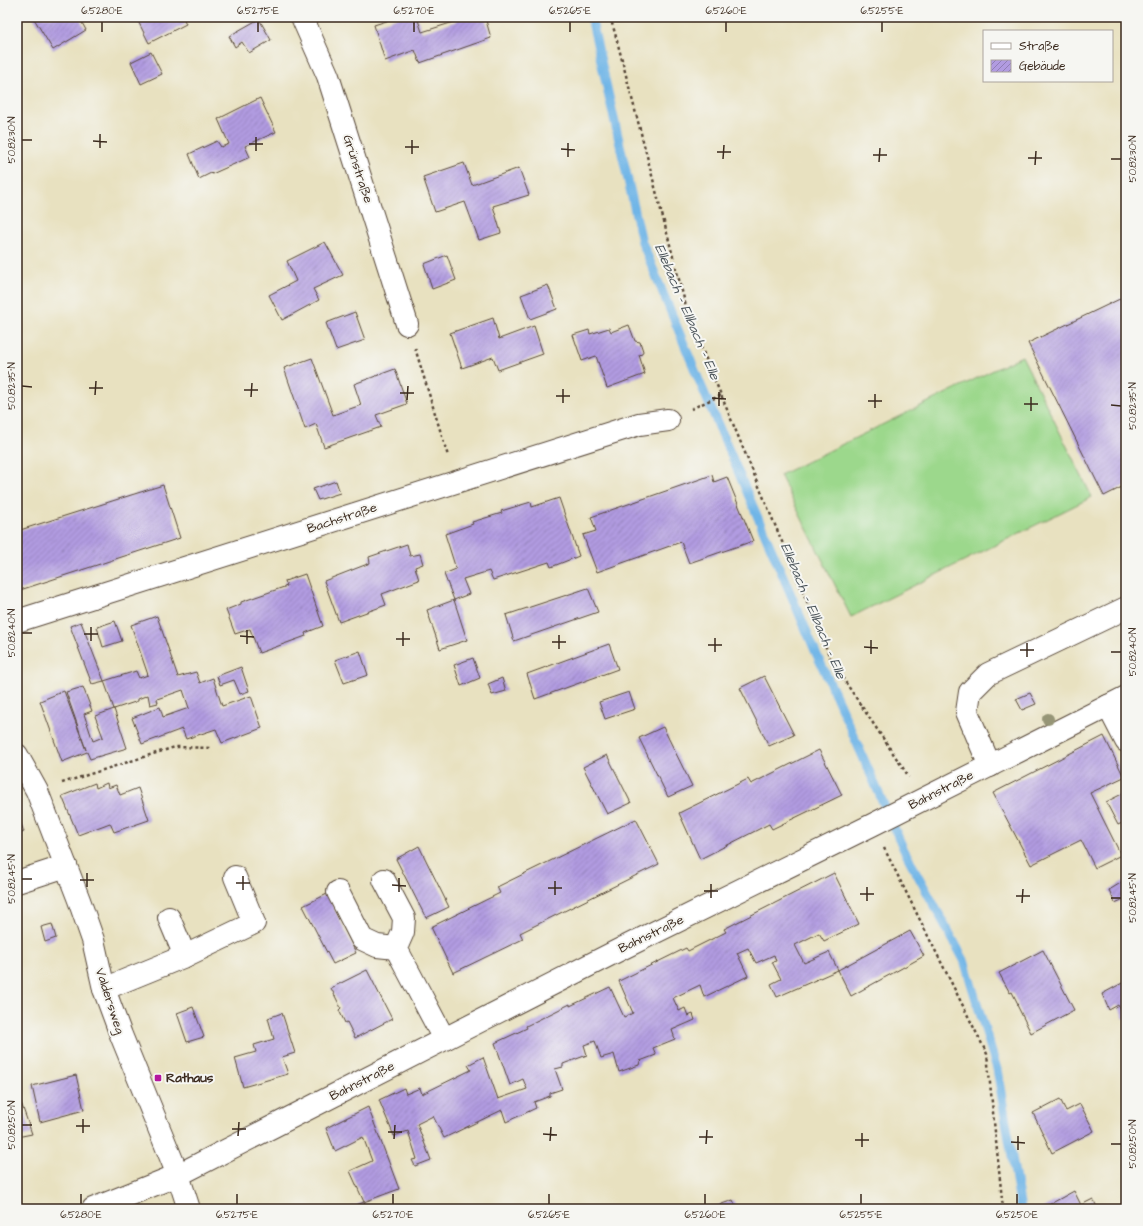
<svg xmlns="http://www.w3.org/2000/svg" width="1143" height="1226" viewBox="0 0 1143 1226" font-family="'Architects Daughter',sans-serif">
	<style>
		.grass { fill: #9cd88c; stroke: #6c8155 }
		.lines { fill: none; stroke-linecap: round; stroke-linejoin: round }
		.stream { stroke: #70b5e7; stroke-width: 9 }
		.building { fill: url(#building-hatch) }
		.minor-casing { stroke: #554536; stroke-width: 24 }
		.path { stroke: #554536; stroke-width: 2.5; stroke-dasharray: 3 3; stroke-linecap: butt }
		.minor { stroke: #fff; stroke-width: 22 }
		.tree { fill: #969576 }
		.ticks { fill: none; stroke: #3b2a1e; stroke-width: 1.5 }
		.poi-dot { fill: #b5179e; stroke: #f6f6f2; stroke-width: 1.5 }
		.labels { text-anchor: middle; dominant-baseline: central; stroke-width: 4; stroke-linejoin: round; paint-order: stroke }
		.street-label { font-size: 13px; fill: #3b2a1e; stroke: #f6f6f2 }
		.poi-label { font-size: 13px; font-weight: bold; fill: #3b2a1e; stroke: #f6f6f2; text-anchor: start }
		.water-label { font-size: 14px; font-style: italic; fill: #4b545a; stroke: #f6f6f2 }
		.neatline { fill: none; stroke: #3b2a1e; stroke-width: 1.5 }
		.ticks-label { font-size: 10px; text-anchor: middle; fill: #3b2a1e }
	</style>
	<defs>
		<pattern id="building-hatch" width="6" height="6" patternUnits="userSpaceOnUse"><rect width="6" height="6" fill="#b19be1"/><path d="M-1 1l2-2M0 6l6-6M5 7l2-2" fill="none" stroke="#917fb6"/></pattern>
	</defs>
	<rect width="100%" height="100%" fill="#f6f6f2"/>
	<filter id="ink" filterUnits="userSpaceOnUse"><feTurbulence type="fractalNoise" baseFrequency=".025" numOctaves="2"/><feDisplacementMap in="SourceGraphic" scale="8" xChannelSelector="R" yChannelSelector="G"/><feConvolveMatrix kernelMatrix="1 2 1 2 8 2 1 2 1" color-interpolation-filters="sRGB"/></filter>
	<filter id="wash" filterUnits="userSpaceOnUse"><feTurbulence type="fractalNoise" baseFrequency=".012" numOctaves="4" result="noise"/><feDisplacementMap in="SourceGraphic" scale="16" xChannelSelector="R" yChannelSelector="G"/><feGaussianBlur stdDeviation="0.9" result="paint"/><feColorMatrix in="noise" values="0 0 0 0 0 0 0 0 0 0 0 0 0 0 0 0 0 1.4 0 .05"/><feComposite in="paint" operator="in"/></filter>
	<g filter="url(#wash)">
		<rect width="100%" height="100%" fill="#e8e1c0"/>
		<path class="grass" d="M1022,356L1092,497L851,617L780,475Z"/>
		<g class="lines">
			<path class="stream" d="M591,17L642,242L701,385L816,653L836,696L904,850L964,960L997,1069L1021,1209"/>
		</g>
		<g id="blocks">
			<g class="building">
				<path d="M33,17H83L80,19L86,30L53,50Z"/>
				<path d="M136,17H183L186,24L149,43Z"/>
				<path d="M399,17H417L422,32L457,21L456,17H485L491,38L420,63L415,50L385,61L374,25Z"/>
				<path d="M259,19L271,40L249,53L242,42L235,47L229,36Z"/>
				<path d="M151,52L162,74L141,84L131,62Z"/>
				<path d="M260,98L276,132L245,146L250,157L212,174L211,173L199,179L189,154L217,141L221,147L229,144L218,119Z"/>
				<path d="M464,163L472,185L519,168L529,195L493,206L501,233L479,240L465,202L435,212L423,177Z"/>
				<path d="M325,242L343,275L313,289L319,300L282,320L269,295L296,281L287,261Z"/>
				<path d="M447,255L456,280L432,289L424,264Z"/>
				<path d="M548,285L557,309L530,319L521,295Z"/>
				<path d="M1126,296V485L1104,496L1028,343Z"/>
				<path d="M355,312L365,340L336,350L326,323Z"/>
				<path d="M493,318L499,339L534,326L543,354L498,370L493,357L462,368L450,333Z"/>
				<path d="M629,325L635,341L640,342L643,351L642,354L639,355L645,374L607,388L596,356L582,361L573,335L589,330L590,334L609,328L611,332Z"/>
				<path d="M312,358L333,415L361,405L354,384L395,369L407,404L376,415L381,427L324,447L316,424L305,429L284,368Z"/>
				<path d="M712,475L714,482L727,477L753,541L689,563L681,542L597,572L583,535L596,531L591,517Z"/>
				<path d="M336,481L340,493L318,500L313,489Z"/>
				<path d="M163,485L180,538L17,591V531Z"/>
				<path d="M559,498L579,556L551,567L549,562L493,580L489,571L463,579L469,594L454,600L444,574L456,569L445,534L473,524L472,522L502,513L501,511L531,502L532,507Z"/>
				<path d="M407,544L410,556L420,554L423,564L415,567L419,580L382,594L386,605L339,622L324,581L370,563L369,557Z"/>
				<path d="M305,574L323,626L305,633L306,636L259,653L250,629L235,634L226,610L241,604V602L287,586L285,581Z"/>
				<path d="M588,588L598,612L514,641L506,615Z"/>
				<path d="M454,600L467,640L440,649L427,610Z"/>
				<path d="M157,616L178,677L196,672L200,683L213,678L222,706L251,696L262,728L222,743L216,729L186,739L182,729L142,744L132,718L160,707L163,717L189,708L183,690L157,699L158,703L150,705L148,695L138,699V701L114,709L127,748L90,759L87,752L62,762L40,701L64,691L86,750L66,692L83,687L92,711L84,714L93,741L103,737L95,716L114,709L104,681L136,671L139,678L148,675L131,625Z"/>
				<path d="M115,621L122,641L103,647L97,627Z"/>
				<path d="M81,622L104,681L92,684L70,626Z"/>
				<path d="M609,644L618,669L535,699L527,674Z"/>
				<path d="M360,651L368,675L344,683L335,660Z"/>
				<path d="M473,658L480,678L461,686L454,665Z"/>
				<path d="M241,667L249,691L240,694L234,680L220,685L217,676Z"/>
				<path d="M764,676L794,735L769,746L740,688Z"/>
				<path d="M502,678L506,691L492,695L488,684Z"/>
				<path d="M629,692L635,709L605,719L599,702Z"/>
				<path d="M1030,693L1036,704L1022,710L1016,699Z"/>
				<path d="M663,727L692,786L668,797L639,738Z"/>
				<path d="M1104,736L1124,777L1090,793L1121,855L1095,868L1081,840L1031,865L993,793Z"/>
				<path d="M819,750L842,795L772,829L769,824L700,859L679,813L748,779L751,784Z"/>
				<path d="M607,755L631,803L607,814L583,767Z"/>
				<path d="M95,783L96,788L107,783L108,788L116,785L120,795L138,788L149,820L114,832L110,823L78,835L62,796Z"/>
				<path d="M1126,792V821L1118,825L1106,802Z"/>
				<path d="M17,813L24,832L17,835Z"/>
				<path d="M636,819L659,864L520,933L523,939L453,973L431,927L500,893L497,887Z"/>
				<path d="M419,846L449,907L426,918L396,859Z"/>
				<path d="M834,873L859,924L824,941L819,933L795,945L804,963L829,952L838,970L777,997L771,984L781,979L772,962L776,961L774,955L756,963L748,948L737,953L748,976L704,997L700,985L673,998L679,1011L685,1008L688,1016L693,1014L695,1020L672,1030L675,1039L653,1048L656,1055L640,1061L639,1065L619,1072L614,1054L601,1058L595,1041L584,1045L587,1055L563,1064V1067L555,1069L562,1089L550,1093V1096L534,1102L536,1108L506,1122L502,1110L444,1138L433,1116L417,1124L431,1160L415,1166L412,1160L417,1159L408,1131L394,1136L379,1100L404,1088L406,1094L420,1088L422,1094L471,1070L468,1065L483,1057L498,1099L527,1089L523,1079L510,1085L495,1043L527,1028L526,1026L570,1004V1006L610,987L624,1017L633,1013L619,981L686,948L688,951L726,932L724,929Z"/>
				<path d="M1124,881L1126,885V898L1115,903L1109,890Z"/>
				<path d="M327,894L356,953L333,964L303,906Z"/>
				<path d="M52,924L56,938L45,942L41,927Z"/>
				<path d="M910,931L924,956L851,996L838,970Z"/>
				<path d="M1043,950L1074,1010L1031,1033L1017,1005L1018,1004L1012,992L1010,993L999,973Z"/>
				<path d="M367,970L392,1019L355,1038L347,1022L345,1023L339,1010L341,1008L331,988Z"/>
				<path d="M1126,981V1018L1124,1019L1118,1005L1109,1010L1102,994Z"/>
				<path d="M193,1007L204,1037L187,1042L177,1013Z"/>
				<path d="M282,1013L295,1053L282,1057L288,1074L243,1087L235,1058L256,1052L254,1045L274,1039L268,1018Z"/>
				<path d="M76,1075L84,1110L40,1122L32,1086Z"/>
				<path d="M17,1091L32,1134L17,1137Z"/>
				<path d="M1060,1099L1066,1111L1080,1104L1094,1131L1052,1153L1033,1113Z"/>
				<path d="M368,1107L399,1189L364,1202L350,1171L372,1161L363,1137L335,1151L326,1128Z"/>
				<path d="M1074,1191L1081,1205L1093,1199L1098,1209H1043V1208Z"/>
				<path d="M733,1200L737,1209H708Z"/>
				<path d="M364,1202L366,1209H346Z"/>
			</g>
		</g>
	</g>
	<g filter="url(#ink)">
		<use href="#blocks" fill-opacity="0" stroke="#554536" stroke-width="1"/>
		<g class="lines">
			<g class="minor-casing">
				<g id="minor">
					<path d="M302,17L328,76L407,324"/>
					<path d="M17,621L639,424L668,420"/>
					<path d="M1108,706L1126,741"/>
					<path d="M17,755L37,791L79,900L93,940L104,989L121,1035L178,1175L189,1209"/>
					<path d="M990,766L967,712L970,692L988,674L1126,608"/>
					<path d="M384,880L404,918L403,932L396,948L444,1039"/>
					<path d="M17,882L66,866"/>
					<path d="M338,892L362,939L377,946L396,948"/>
					<path d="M169,918L185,956"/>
					<path d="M104,989L185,956L254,923L235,877"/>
					<path d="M93,1209L178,1175L619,950L872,825L1126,697"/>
				</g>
			</g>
			<g class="path">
				<path d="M610,17L615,33L689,318L832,662L909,777"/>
				<path d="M415,348L448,456"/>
				<path d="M691,409L721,395"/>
				<path d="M62,783L175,747L212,748"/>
				<path d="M884,848L987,1054L1003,1209"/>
			</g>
			<use href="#minor" class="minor"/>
		</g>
		<circle class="tree" cx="1048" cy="719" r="6"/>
	</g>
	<path class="ticks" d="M102,32V22M258,32V22M414,32V22M570,32V22M726,32V22M882,32V22M22,140H32M93,141L107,142M249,144H263M405,147H419M100,148V134M561,149L575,150M256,151V137M717,152H731M412,154V140M873,155H887M568,157V143M1028,158H1042M723,159L724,145M1111,159H1121M879,162L880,148M1035,165L1036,151M22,386L32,387M89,388H103M244,390H258M400,393H414M95,395L96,381M556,396H570M251,397L252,383M712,398L726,399M407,400L408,386M868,401H882M563,403V389M1024,404H1038M1111,405L1121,406M719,406V392M875,408V394M1031,411V397M22,633H32M84,634H98M240,636L254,637M396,639H410M91,641V627M552,642H566M247,644V630M708,645H722M403,646V632M864,647L878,648M559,649V635M1020,650H1034M715,652V638M1111,652H1121M871,654V640M1027,657V643M22,879H32M80,880H94M236,883H250M392,885L406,886M87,887V873M548,888H562M243,890V876M704,891H718M399,892V878M860,894H874M555,895V881M1016,896H1030M711,898V884M1111,898H1121M867,901V887M1022,903L1023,889M22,1125H32M76,1126H90M232,1129H246M388,1132H402M83,1133V1119M543,1134L557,1135M238,1136L239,1122M699,1137H713M394,1139L395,1125M855,1140H869M550,1141L551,1127M1011,1142L1025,1143M706,1144L707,1130M1111,1144H1121M862,1147V1133M1018,1150V1136M81,1204V1194M237,1204V1194M393,1204V1194M549,1204V1194M705,1204V1194M861,1204V1194M1017,1204V1194"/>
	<rect class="poi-dot" x="154" y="1074" width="8" height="8" rx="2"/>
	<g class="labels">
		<g class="street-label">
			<text transform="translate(358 169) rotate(72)">Grünstraße</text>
			<text transform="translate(342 518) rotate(-18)">Bachstraße</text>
			<text transform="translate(941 790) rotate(-27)">Bahnstraße</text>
			<text transform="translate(651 934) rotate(-26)">Bahnstraße</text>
			<text transform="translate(110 1001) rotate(72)">Valdersweg</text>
			<text transform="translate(362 1081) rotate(-27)">Bahnstraße</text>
		</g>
		<g class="poi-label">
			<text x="166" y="1078">Rathaus</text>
		</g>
		<g class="water-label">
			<text transform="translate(687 312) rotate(67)">Ellebach - Ellbach - Elle</text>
			<text transform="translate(813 611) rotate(67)">Ellebach - Ellbach - Elle</text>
		</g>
	</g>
	<rect width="1143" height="1226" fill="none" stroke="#f6f6f2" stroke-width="44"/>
	<rect x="983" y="30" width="130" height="52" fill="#f6f6f2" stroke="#aba49d"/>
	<rect x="991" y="43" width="20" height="6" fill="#ffffff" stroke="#aba49d"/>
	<text x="1019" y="50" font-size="12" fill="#3b2a1e">Straße</text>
	<rect x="991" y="60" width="20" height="12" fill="url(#building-hatch)" stroke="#aba49d"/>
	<text x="1019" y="70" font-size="12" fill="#3b2a1e">Gebäude</text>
	<rect x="22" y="22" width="1099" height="1182" class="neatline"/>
	<g class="ticks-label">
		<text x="102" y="14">6.5280°E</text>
		<text x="258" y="14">6.5275°E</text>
		<text x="414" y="14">6.5270°E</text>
		<text x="570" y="14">6.5265°E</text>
		<text x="726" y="14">6.5260°E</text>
		<text x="882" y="14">6.5255°E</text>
		<text transform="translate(11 140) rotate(-90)" y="4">50.8230°N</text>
		<text transform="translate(1132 159) rotate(-90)" y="4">50.8230°N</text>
		<text transform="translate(11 386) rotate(-90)" y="4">50.8235°N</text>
		<text transform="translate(1132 406) rotate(-90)" y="4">50.8235°N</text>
		<text transform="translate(11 633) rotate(-90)" y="4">50.8240°N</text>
		<text transform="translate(1132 652) rotate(-90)" y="4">50.8240°N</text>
		<text transform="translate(11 879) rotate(-90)" y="4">50.8245°N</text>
		<text transform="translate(1132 898) rotate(-90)" y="4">50.8245°N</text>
		<text transform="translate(11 1125) rotate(-90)" y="4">50.8250°N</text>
		<text transform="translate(1132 1144) rotate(-90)" y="4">50.8250°N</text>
		<text x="81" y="1218">6.5280°E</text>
		<text x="237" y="1218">6.5275°E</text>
		<text x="393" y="1218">6.5270°E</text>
		<text x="549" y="1218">6.5265°E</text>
		<text x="705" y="1218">6.5260°E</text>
		<text x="861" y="1218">6.5255°E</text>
		<text x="1017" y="1218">6.5250°E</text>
	</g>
</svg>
